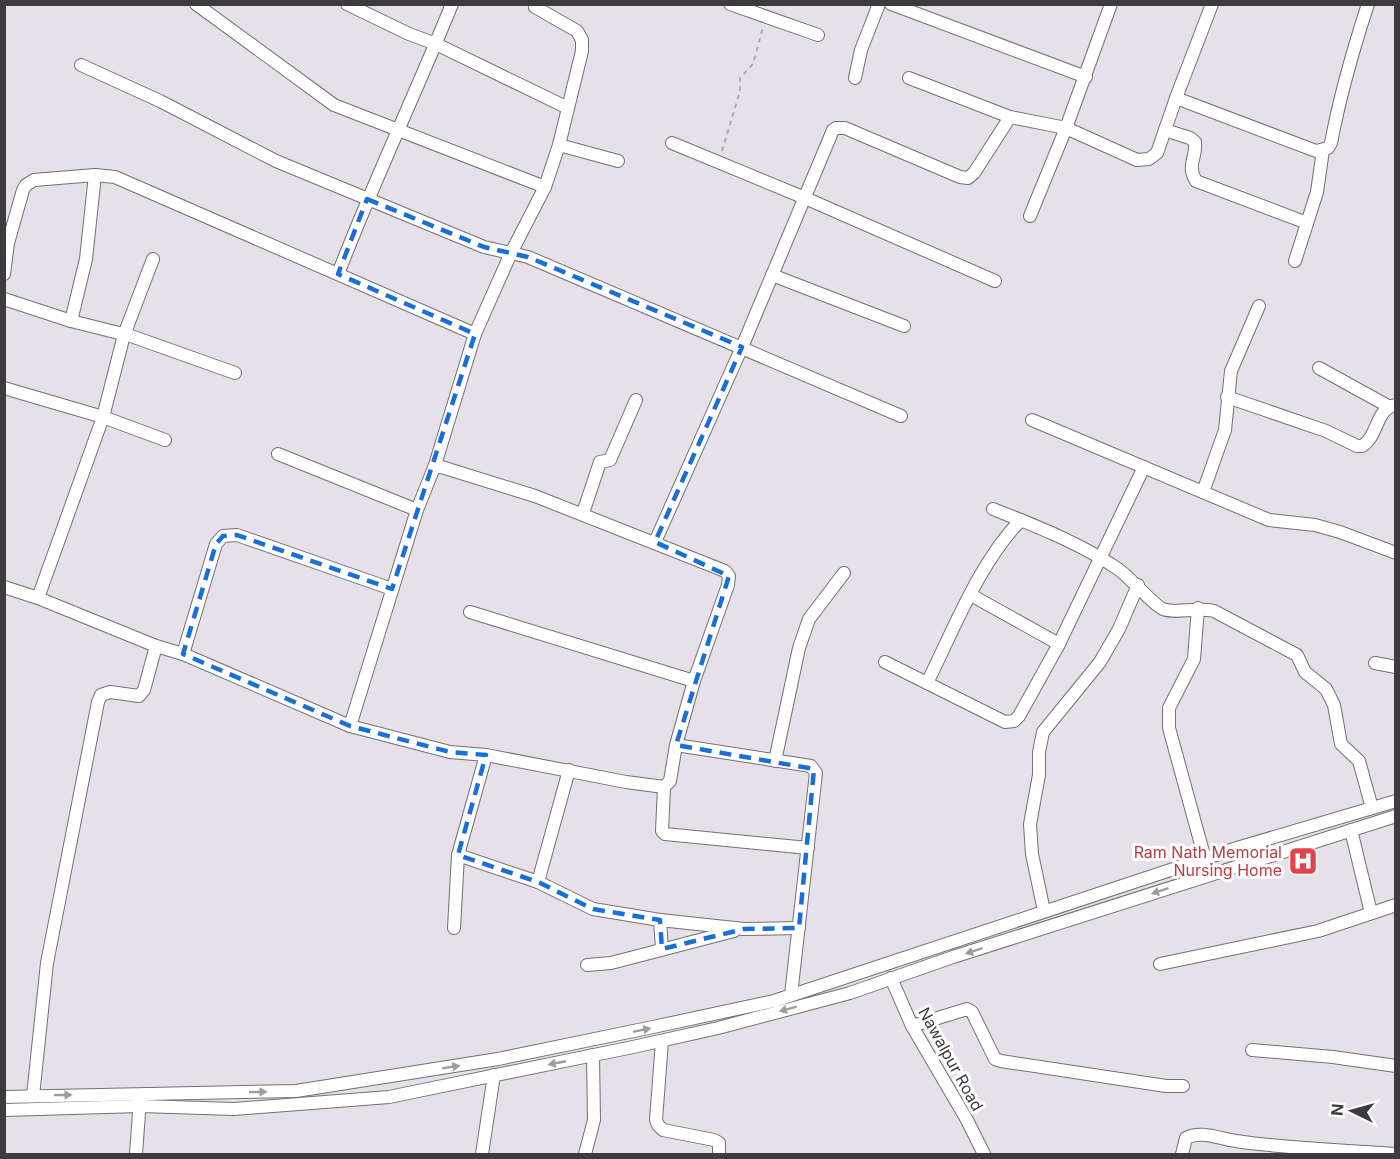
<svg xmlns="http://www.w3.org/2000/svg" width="1400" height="1159" viewBox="0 0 1400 1159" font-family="Inter,sans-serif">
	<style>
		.shadow { fill: #0003 }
		.building { fill: #b3aeb6; stroke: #6e6970; stroke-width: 1.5 }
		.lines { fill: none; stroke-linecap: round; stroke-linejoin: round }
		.minor-casing { stroke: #746f76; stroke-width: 14 }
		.path { stroke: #ada9af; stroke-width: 2; stroke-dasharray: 4.5 4.5; stroke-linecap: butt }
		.minor { stroke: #fff; stroke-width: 12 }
		.oneway { fill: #9e9d9e }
		.marked { fill: none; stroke: #186fd9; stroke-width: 4.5; stroke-dasharray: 12 8; stroke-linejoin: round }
		.labels { text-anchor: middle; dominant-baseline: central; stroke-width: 6; stroke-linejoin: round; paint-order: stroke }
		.health-label { font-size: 16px; fill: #be3a42; stroke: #fff; text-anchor: end }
		.street-label { font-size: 16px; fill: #3d3b3e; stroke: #fff }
	</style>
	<rect width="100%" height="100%" fill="#e6e1e9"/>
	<path class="shadow" d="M1307,855L1312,858L1316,871L1305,875L1299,872Z"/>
	<path class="building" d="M1307,853L1312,869L1298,873L1293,857Z"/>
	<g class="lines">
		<g class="minor-casing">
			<g id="minor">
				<path d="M196,4L334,105L545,187"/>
				<path d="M347,4L409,34L436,44L568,108"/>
				<path d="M730,4L818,35"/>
				<path d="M891,4L1086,77"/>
				<path d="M81,65L160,101L276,161L484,247L528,257L901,416"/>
				<path d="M855,78L861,50L879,4"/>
				<path d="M909,78L1010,117"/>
				<path d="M1176,98L1316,151L1328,148L1331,143C1340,95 1353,50 1368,4"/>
				<path d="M1165,130L1190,138L1195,142C1197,158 1186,165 1196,181L1307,223"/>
				<path d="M672,143L805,198L995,281"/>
				<path d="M559,145L618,161"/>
				<path d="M1030,216L1066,128L1111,4"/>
				<path d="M153,259L124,335L103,417L165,440"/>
				<path d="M1295,261L1317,192L1323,150"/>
				<path d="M4,274L8,243L23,190L26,185L34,180L95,175L115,177L475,334"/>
				<path d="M338,274C373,183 415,95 452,4"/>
				<path d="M772,275L904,326"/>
				<path d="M4,299L71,321L131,336L235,373"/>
				<path d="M71,321L86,259L95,175"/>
				<path d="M1319,368L1388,406"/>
				<path d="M4,388L103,417L38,598L156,646L183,654"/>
				<path d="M1227,397L1326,431L1357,446H1362C1379,436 1375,408 1396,405"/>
				<path d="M1032,420L1269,520L1315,525L1340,532L1396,553"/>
				<path d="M278,454L417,510"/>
				<path d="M435,465L475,334L511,253L545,187L559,145L582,51V40L577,31L535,7L536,4"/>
				<path d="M1203,492L1225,430L1231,371L1259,306"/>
				<path d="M993,509C1036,526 1080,543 1118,569C1131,578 1153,605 1163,609C1175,614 1197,607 1214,611L1297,655L1305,672L1326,689L1334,705L1341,744L1359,761L1372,808"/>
				<path d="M583,513L600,462L610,460L636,400"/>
				<path d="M655,542L742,347L833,130L836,128H845L960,177L968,178L974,173L1010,117L1066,128L1137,160L1149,159L1157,153L1176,98L1212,4"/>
				<path d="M4,587L38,598"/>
				<path d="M971,595L1059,644"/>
				<path d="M1198,608L1194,659L1169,708V728L1205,859"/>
				<path d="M470,612L694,681"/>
				<path d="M885,662L1005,722L1014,721L1019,716L1059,644L1144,467"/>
				<path d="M1375,663L1396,667"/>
				<path d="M927,683C953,631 980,561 1021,520"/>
				<path d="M350,726L183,654L216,544L223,536L237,535L392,589"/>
				<path d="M676,745L670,781L664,787L626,782L486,755L450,752L350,726L417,510L435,465L535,496L725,571L729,576L728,585L694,681L676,745L811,766L816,773L791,995"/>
				<path d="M775,761L799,648L809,619L844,573"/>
				<path d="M664,787L662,831L665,834L808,848"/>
				<path d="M1351,830L1371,913"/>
				<path d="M458,855L538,882L593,909L660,920"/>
				<path d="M538,882L569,770"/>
				<path d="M1044,911L1032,854L1030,824L1039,775V752L1043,732L1100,662L1119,629L1138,585"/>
				<path d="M454,928L458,855L486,755"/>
				<path d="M662,949L660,920L744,929L799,928"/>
				<path d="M1160,964L1318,931L1396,905"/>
				<path d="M587,965L611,963L734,931"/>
				<path d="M891,978L912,1026L967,1120L984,1154"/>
				<path d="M912,1026L967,1009L972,1012L995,1059L1001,1061L1166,1086H1183"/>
				<path d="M662,1041L656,1120L658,1125L663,1130L714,1140L719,1143V1154"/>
				<path d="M1252,1050L1333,1057L1396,1066"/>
				<path d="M33,1096L47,963L98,702L101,695L110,692L139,696L144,690L156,646"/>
				<path d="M4,1097L296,1091L498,1059L653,1027L774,1001L1237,848L1396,801"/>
				<path d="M4,1110L140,1106L234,1109L389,1097L633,1047L718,1028L850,993L953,957L1396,816"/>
				<path d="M136,1154L140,1099"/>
				<path d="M482,1154L494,1075"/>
				<path d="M585,1154L594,1120L593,1055"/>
				<path d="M1182,1154L1186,1138C1201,1130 1220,1139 1236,1141C1289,1149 1342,1150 1396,1154"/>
			</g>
		</g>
		<path class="path" d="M722,151L740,91V78L753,64L763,27"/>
		<use href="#minor" class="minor"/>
	</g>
	<defs><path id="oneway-solid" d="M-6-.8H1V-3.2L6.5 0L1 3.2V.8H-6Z" transform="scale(1.5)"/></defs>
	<g class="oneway">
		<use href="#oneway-solid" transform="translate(1160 891) rotate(162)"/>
		<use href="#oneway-solid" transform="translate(974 951) rotate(162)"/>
		<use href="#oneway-solid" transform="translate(788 1009) rotate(165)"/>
		<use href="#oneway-solid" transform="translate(642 1030) rotate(-12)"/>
		<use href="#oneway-solid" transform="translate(557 1063) rotate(169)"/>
		<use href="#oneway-solid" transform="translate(451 1067) rotate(-9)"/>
		<use href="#oneway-solid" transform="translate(258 1092) rotate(-1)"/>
		<use href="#oneway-solid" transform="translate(63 1095) rotate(-1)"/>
	</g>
	<path class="marked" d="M367,199L484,247L528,257L742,347L655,542L729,576L676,745L814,769L799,928L744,929L662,949L660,920L593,909L538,882L458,855L486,755L450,752L350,726L183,654L216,544L223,536L237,535L392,589L475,334L338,274Z"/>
	<defs>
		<g id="hospital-square" transform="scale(1.5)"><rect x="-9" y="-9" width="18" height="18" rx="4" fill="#e0444e" stroke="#fff"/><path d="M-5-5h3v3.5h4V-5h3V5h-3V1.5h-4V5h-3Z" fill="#fff"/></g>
	</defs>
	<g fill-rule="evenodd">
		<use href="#hospital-square" x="1303" y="861"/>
	</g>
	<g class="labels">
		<g class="health-label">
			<text x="1282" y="852">Ram Nath Memorial<tspan x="1282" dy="18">Nursing Home</tspan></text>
		</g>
		<g class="street-label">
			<text transform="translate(951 1059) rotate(61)">Nawalpur Road</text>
		</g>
	</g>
	<rect width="1400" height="1159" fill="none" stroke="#3d3b3e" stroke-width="12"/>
	<g transform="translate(1352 1111) rotate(275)" stroke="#ffffff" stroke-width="4.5" paint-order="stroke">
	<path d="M0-4.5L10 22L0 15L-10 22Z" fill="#3d3b3e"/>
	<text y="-9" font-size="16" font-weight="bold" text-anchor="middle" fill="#3d3b3e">N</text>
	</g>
</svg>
